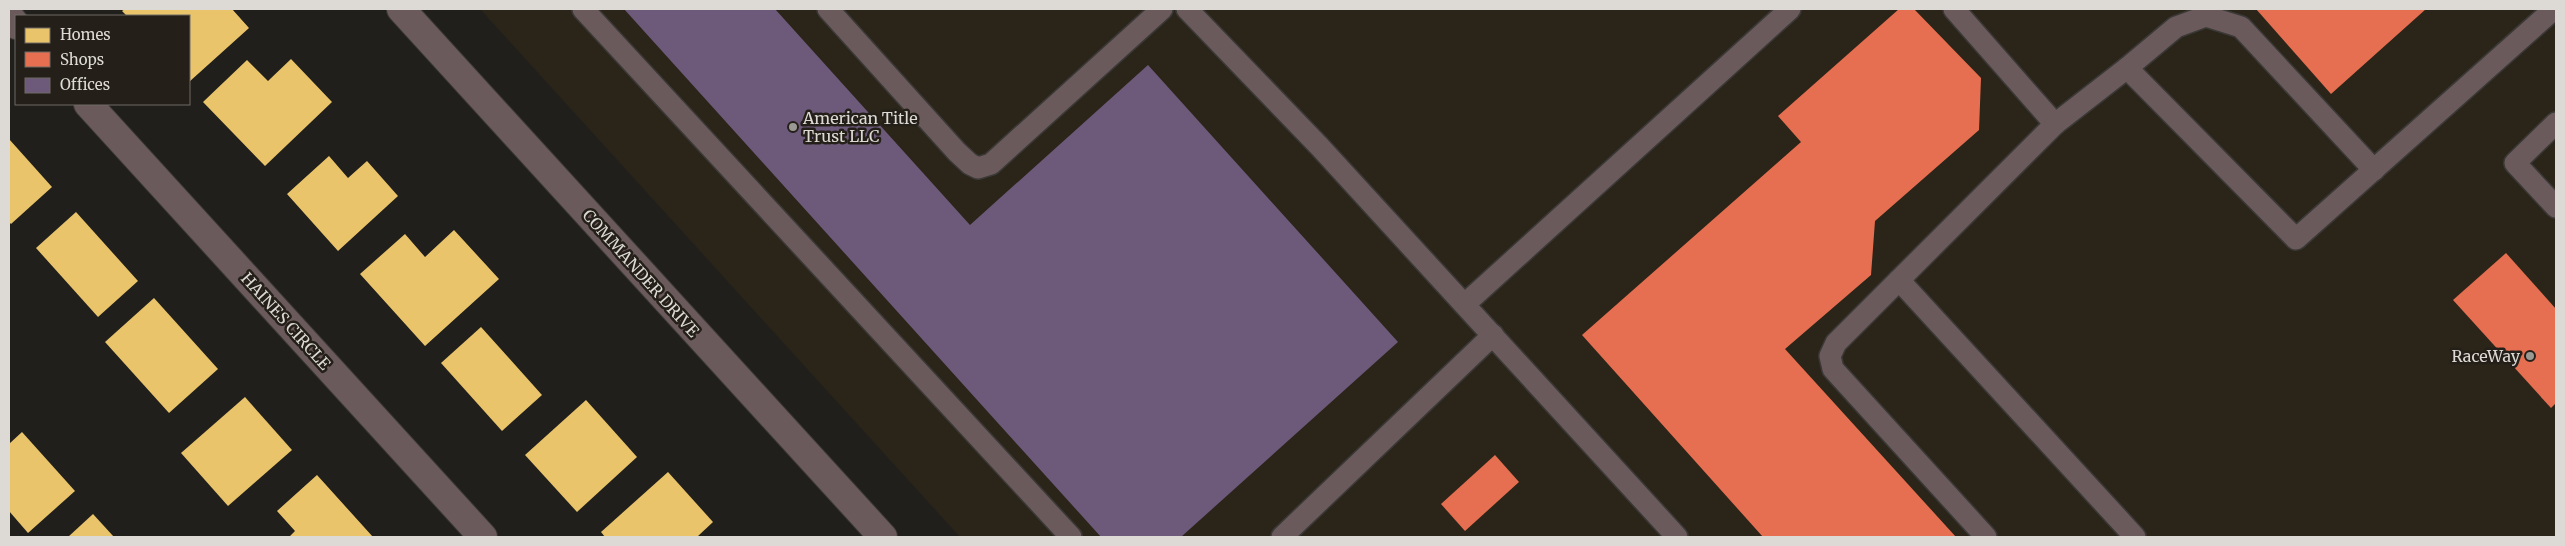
<svg xmlns="http://www.w3.org/2000/svg" width="2565" height="546" viewBox="0 0 2565 546" font-family="Merriweather,serif">
	<style>
		.built { fill: #2b2519 }
		.homes { fill: #e9c46a }
		.shops { fill: #e76f51 }
		.offices { fill: #6d597a }
		.lines { fill: none; stroke-linecap: round; stroke-linejoin: round }
		.service-casing { stroke: #3a3937; stroke-width: 24 }
		.minor-casing { stroke: #3a3937; stroke-width: 30 }
		.tertiary-casing { stroke: #3a3937; stroke-width: 30 }
		.service { stroke: #6b5a5b; stroke-width: 21 }
		.minor { stroke: #6b5a5b; stroke-width: 28 }
		.tertiary { stroke: #6b5a5b; stroke-width: 28 }
		.poi-dot { fill: #9b9994; stroke: #242019; stroke-width: 2 }
		.labels { text-anchor: middle; dominant-baseline: central; stroke-width: 5; stroke-linejoin: round; paint-order: stroke }
		.poi-label { font-size: 16px; fill: #dddad5; stroke: #242019; text-anchor: start }
		.street-label { font-size: 16px; fill: #dddad5; stroke: #242019 }
	</style>
	<rect width="100%" height="100%" fill="#211f1c"/>
	<path class="built" d="M480,9H2556V537H960Z"/>
	<g class="homes">
		<path d="M125,9H232L249,28L189,82V16H127L122,11Z"/>
		<path d="M291,59L332,102L265,166L203,102L247,60L268,81Z"/>
		<path d="M9,139L52,187L11,224L9,222Z"/>
		<path d="M329,156L348,178L367,161L398,196L338,251L287,194Z"/>
		<path d="M76,212L138,281L98,317L36,248Z"/>
		<path d="M454,230L499,279L425,346L360,274L405,234L425,257Z"/>
		<path d="M154,298L218,369L169,413L105,342Z"/>
		<path d="M481,327L542,395L502,431L441,363Z"/>
		<path d="M245,397L292,450L228,506L181,453Z"/>
		<path d="M586,400L637,457L577,512L525,455Z"/>
		<path d="M22,432L75,491L28,533L9,511V444Z"/>
		<path d="M668,472L713,522L697,537H605L601,532Z"/>
		<path d="M317,475L373,537H289L295,531L277,511Z"/>
		<path d="M93,514L114,537H68Z"/>
	</g>
	<g class="shops">
		<path d="M1899,9H1914L1981,78L1979,130L1875,221L1871,275L1785,349L1956,537H1763L1582,335L1801,142L1778,116Z"/>
		<path d="M2256,9H2426L2331,94Z"/>
		<path d="M2506,253L2556,309V403L2551,408L2453,300Z"/>
		<path d="M1495,455L1519,482L1465,531L1441,504Z"/>
	</g>
	<path class="offices" d="M624,9H775L970,225L1148,65L1398,342L1181,537H1101Z"/>
	<g class="lines">
		<g class="service-casing">
			<g id="service">
				<path d="M583,9L1071,537"/>
				<path d="M828,9L957,152L970,164L978,168L991,164L1162,9"/>
				<path d="M1187,9L1320,147L1677,537"/>
				<path d="M1954,9L2055,124L1899,280L2135,537"/>
				<path d="M2127,68L2176,27L2206,16L2241,27L2374,170"/>
				<path d="M2556,123L2515,163L2556,207"/>
				<path d="M2055,124L2127,68L2296,239L2554,9"/>
				<path d="M1899,280L1836,343L1830,356L1833,369L1986,537"/>
				<path d="M1465,304L1790,9"/>
				<path d="M1282,537L1493,335"/>
			</g>
		</g>
		<g class="minor-casing">
			<g id="minor">
				<path d="M9,16L16,25"/>
				<path d="M88,104L483,537"/>
			</g>
		</g>
		<g class="tertiary-casing">
			<path id="tertiary" d="M401,9L883,537"/>
		</g>
		<use href="#service" class="service"/>
		<use href="#minor" class="minor"/>
		<use href="#tertiary" class="tertiary"/>
	</g>
	<g class="poi-dot">
		<circle cx="793" cy="127" r="5"/>
		<circle cx="2530" cy="356" r="5"/>
	</g>
	<g class="labels">
		<g class="poi-label">
			<text x="803" y="118">American Title<tspan x="803" dy="18">Trust LLC</tspan></text>
			<text x="2520" y="356" text-anchor="end">RaceWay</text>
		</g>
		<g class="street-label">
			<text transform="translate(641 273) rotate(48)">COMMANDER DRIVE</text>
			<text transform="translate(286 321) rotate(48)">HAINES CIRCLE</text>
		</g>
	</g>
	<rect width="2565" height="546" fill="none" stroke="#dddad5" stroke-width="20"/>
	<rect x="15" y="15" width="175" height="90" fill="#242019" stroke="#6e6a64"/>
	<rect x="25" y="28" width="25" height="15" fill="#e9c46a" stroke="#6e6a64"/>
	<text x="60" y="40" font-size="15" fill="#dddad5">Homes</text>
	<rect x="25" y="52" width="25" height="15" fill="#e76f51" stroke="#6e6a64"/>
	<text x="60" y="65" font-size="15" fill="#dddad5">Shops</text>
	<rect x="25" y="78" width="25" height="15" fill="#6d597a" stroke="#6e6a64"/>
	<text x="60" y="90" font-size="15" fill="#dddad5">Offices</text>
</svg>
